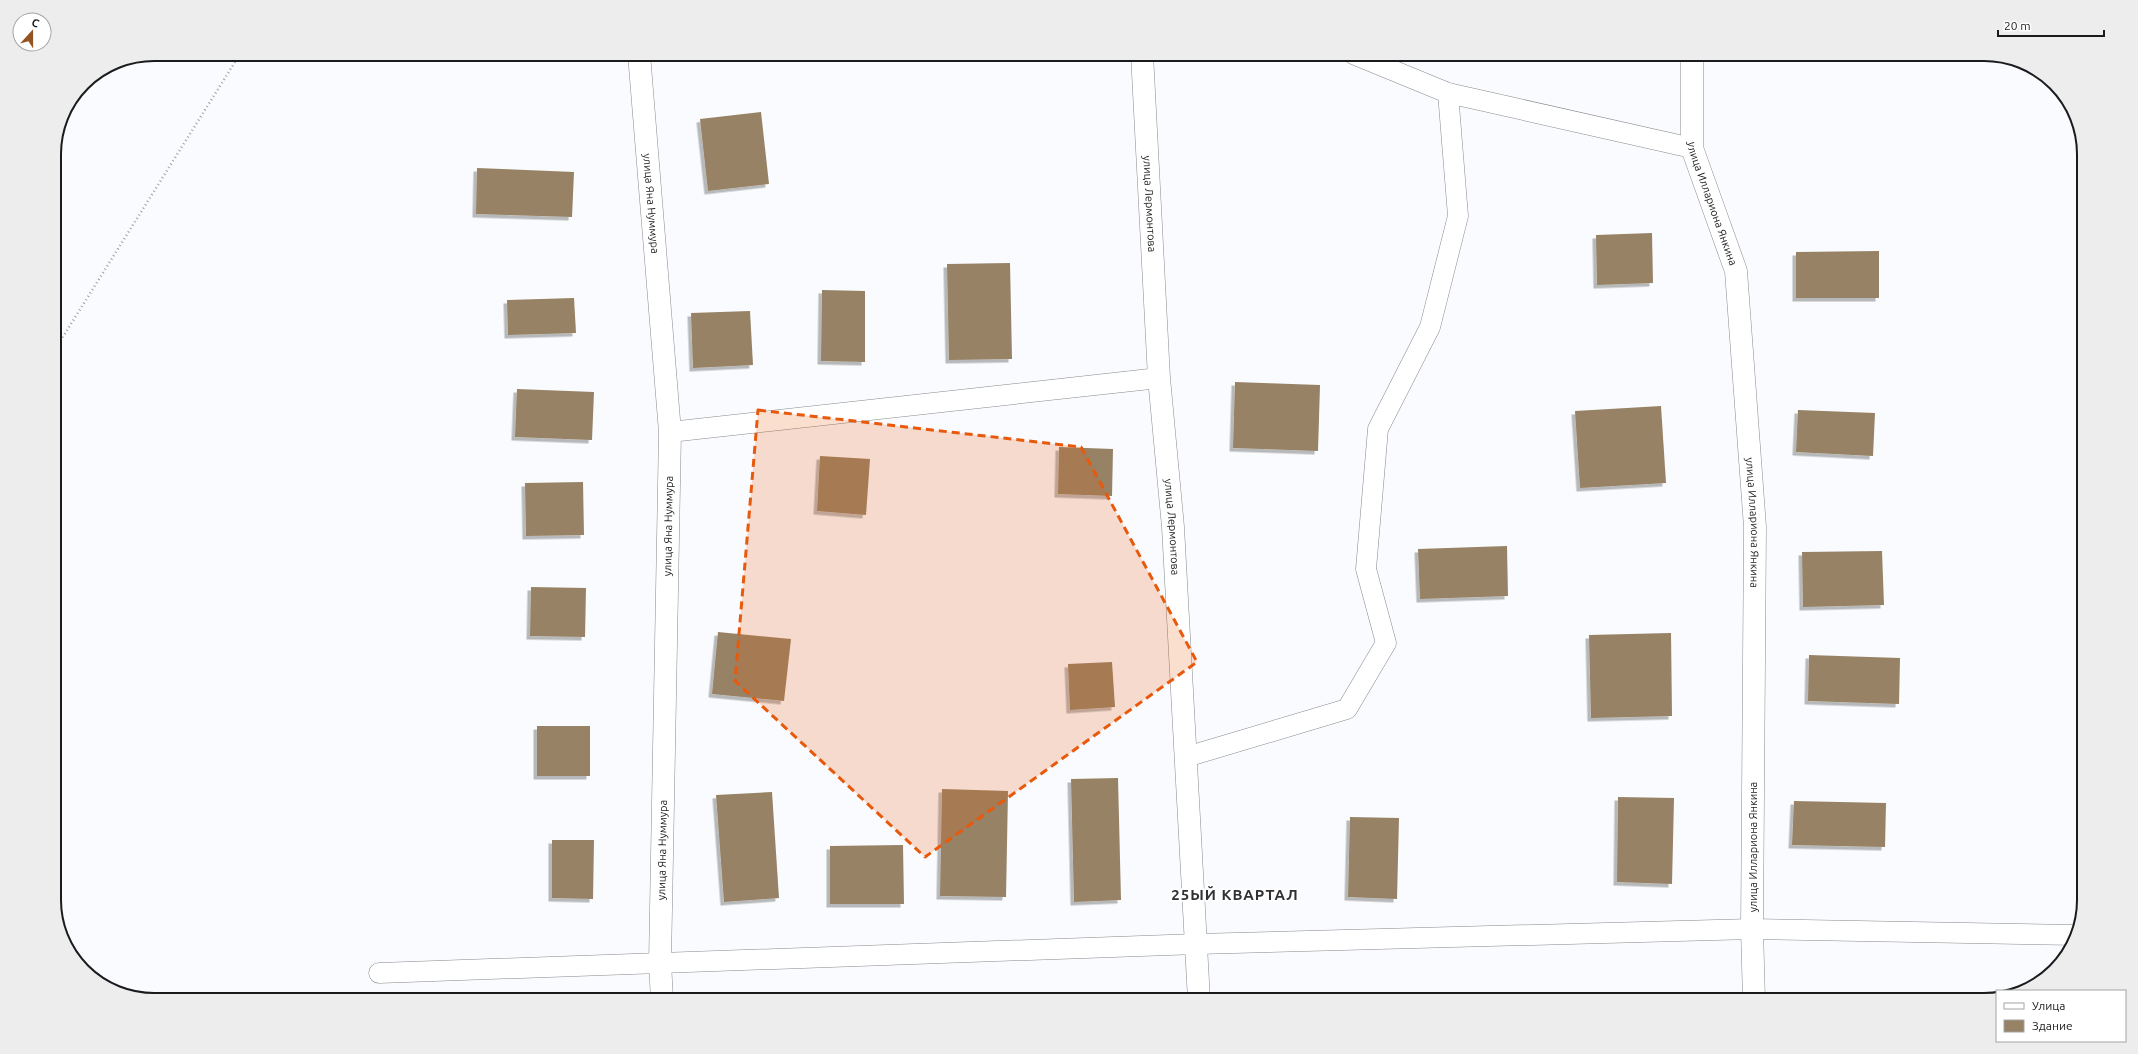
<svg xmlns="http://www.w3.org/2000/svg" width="2138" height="1054" viewBox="0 0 2138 1054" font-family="Ubuntu,sans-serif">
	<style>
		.building { fill: #978265; filter: url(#shadow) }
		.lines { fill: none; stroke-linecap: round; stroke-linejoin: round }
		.service-casing { stroke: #888a8c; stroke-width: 21 }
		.minor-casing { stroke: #888a8c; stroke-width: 23 }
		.tertiary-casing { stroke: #888a8c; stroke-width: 23 }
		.path { stroke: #9fa0a2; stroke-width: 2.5; stroke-dasharray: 1 3; stroke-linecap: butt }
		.service { stroke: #fff; stroke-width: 20 }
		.minor { stroke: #fff; stroke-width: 22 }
		.tertiary { stroke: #fff; stroke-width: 22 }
		.marked { fill: #e8590c; fill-opacity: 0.2; stroke: #e8590c; stroke-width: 3; stroke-dasharray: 8 5; stroke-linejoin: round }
		.labels { text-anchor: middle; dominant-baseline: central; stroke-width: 4; stroke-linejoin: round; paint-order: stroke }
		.street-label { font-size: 11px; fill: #1a1b1c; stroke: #fff }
		.district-label { font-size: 15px; font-weight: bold; letter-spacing: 1px; fill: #2f3133; stroke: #fff }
		.rim { fill: none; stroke: #1a1b1c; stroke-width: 2 }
	</style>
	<defs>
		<filter id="shadow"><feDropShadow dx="-3.5" dy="3.5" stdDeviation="0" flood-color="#0004"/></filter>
	</defs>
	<rect width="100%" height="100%" fill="#f9fbfe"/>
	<g class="building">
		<path d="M761,112L769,184L708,191L700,119Z"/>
		<path d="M477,168L574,172L572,217L476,214Z"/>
		<path d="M1652,233L1653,283L1597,285L1596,235Z"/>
		<path d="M1879,251V298H1796V252Z"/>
		<path d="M1010,263L1012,359L949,360L947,264Z"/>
		<path d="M822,290L865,291V362L821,361Z"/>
		<path d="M574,298L576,333L508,335L507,300Z"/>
		<path d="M750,311L753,365L693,368L691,313Z"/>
		<path d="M1235,382L1320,385L1318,451L1233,448Z"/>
		<path d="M517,389L594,392L592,440L515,437Z"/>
		<path d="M1661,406L1666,483L1580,488L1575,411Z"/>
		<path d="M1798,410L1875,413L1873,456L1796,452Z"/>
		<path d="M1059,447L1113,449L1112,496L1058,494Z"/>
		<path d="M820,456L870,459L866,515L817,511Z"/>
		<path d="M583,482L584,535L526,536L525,483Z"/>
		<path d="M1507,546L1508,596L1420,599L1418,549Z"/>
		<path d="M1882,551L1884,605L1803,607L1802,552Z"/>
		<path d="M531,587L586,588L585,637L530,636Z"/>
		<path d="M718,632L791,639L784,701L712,694Z"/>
		<path d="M1671,633L1672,716L1591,718L1589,635Z"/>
		<path d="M1809,655L1900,658L1899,704L1808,701Z"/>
		<path d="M1112,662L1115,707L1070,710L1068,664Z"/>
		<rect x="537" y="726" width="53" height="50"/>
		<path d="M1118,778L1121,900L1074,902L1071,779Z"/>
		<path d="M942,789L1008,791L1006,897L940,896Z"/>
		<path d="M772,792L779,898L724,902L716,795Z"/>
		<path d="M1618,797L1674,798L1672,884L1617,882Z"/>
		<path d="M1794,801L1886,803L1885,847L1792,845Z"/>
		<path d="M1350,817L1399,818L1397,899L1348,897Z"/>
		<path d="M552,840H594L593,899L552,898Z"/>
		<path d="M903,845L904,904H830V846Z"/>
	</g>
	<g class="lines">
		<g class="service-casing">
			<g id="service">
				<path d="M1353,54L1448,93L1692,148"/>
				<path d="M670,432L1159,378"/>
				<path d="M1186,757L1347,709L1386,643L1366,569L1378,429L1430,327L1458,216L1448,93"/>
				<path d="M379,973L1197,944L1752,929L2076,935"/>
			</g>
		</g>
		<g class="minor-casing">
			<g id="minor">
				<path id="s1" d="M639,54L670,432L660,962L662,1000"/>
				<path id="s2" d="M1692,54V148L1736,271L1755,527L1752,929L1754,1000"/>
			</g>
		</g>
		<g class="tertiary-casing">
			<g id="tertiary">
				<path id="s3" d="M1142,54L1159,378L1173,527L1199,1000"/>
			</g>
		</g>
		<path class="path" d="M54,351L240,54"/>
		<use href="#service" class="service"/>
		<use href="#minor" class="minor"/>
		<use href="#tertiary" class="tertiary"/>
	</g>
	<path class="marked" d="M758,410L1081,447L1197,662L925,857L735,681Z"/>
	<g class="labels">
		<g class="street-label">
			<text stroke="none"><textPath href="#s1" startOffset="150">улица Яна Нуммура</textPath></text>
			<text stroke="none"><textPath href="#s2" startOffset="153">улица Иллариона Янкина</textPath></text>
			<text stroke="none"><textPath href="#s3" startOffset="150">улица Лермонтова</textPath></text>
			<text stroke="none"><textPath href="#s2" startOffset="477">улица Иллариона Янкина</textPath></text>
			<text transform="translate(668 526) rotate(-89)">улица Яна Нуммура</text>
			<text stroke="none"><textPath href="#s3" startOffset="474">улица Лермонтова</textPath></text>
			<text transform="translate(1753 847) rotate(-90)">улица Иллариона Янкина</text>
			<text transform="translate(662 850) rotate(-89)">улица Яна Нуммура</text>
		</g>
		<g class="district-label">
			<text x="1235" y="894">25ЫЙ КВАРТАЛ</text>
		</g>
	</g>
	<path d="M0 0H2138V1054H0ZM154 61H1984A93 93 0 0 1 2077 154V900A93 93 0 0 1 1984 993H154A93 93 0 0 1 61 900V154A93 93 0 0 1 154 61Z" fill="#ededed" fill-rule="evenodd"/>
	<path class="rim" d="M154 61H1984A93 93 0 0 1 2077 154V900A93 93 0 0 1 1984 993H154A93 93 0 0 1 61 900V154A93 93 0 0 1 154 61Z"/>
	<rect x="1996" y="990" width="130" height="52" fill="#ffffff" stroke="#a3a4a4"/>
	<rect x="2004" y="1003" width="20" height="6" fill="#ffffff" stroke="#a3a4a4"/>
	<text x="2032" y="1010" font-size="12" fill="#1a1b1c">Улица</text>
	<rect x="2004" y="1020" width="20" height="12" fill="#978265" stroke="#a3a4a4"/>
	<text x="2032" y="1030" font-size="12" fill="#1a1b1c">Здание</text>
	<g transform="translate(32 32) rotate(21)"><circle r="19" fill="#ffffff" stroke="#a3a4a4"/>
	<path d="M0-3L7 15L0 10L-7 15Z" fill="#955321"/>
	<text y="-6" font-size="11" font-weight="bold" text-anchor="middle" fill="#1a1b1c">С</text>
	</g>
	<path d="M1998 30v6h106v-6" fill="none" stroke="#1a1b1c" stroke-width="2"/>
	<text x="2004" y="30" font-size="12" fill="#1a1b1c" stroke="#ffffff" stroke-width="3" paint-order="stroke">20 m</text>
</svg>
